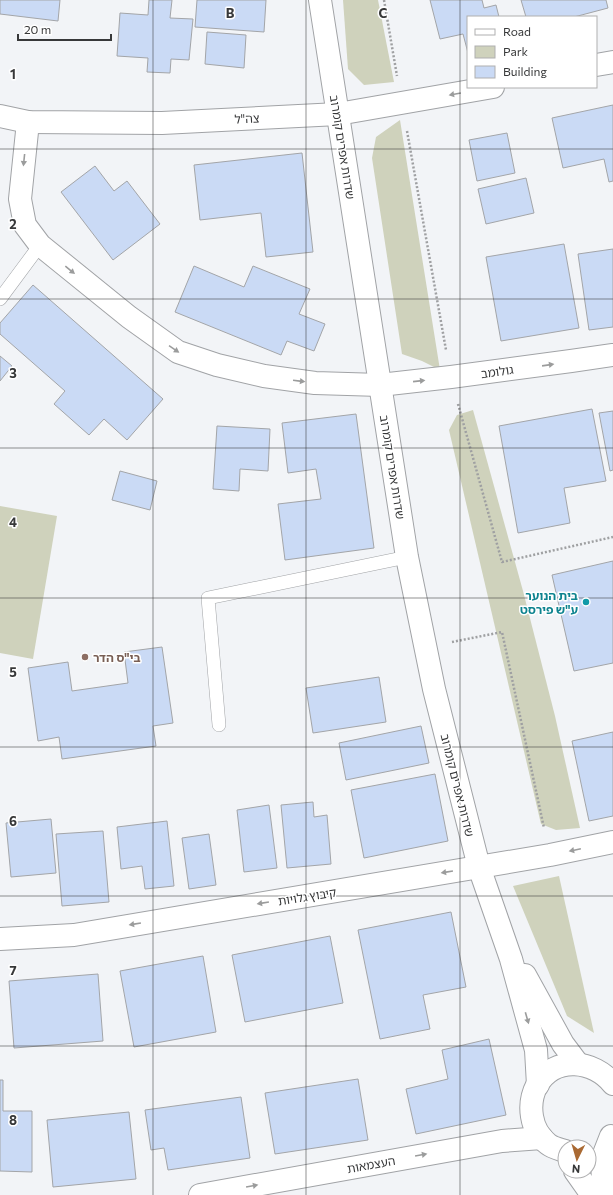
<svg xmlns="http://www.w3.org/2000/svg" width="613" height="1195" viewBox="0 0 613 1195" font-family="Commissioner,'Noto Sans Hebrew',sans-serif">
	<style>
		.green { fill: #cfd2bc }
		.building { fill: #cadaf5; stroke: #a3a5a8 }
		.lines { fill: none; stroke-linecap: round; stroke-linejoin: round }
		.service-casing { stroke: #a1a3a6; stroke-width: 14 }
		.minor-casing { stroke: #a1a3a6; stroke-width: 24 }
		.tertiary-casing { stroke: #a1a3a6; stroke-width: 24 }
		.path { stroke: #9fa0a2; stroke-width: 2.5; stroke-dasharray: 2 2; stroke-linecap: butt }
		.service { stroke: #fff; stroke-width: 13 }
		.minor { stroke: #fff; stroke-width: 22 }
		.tertiary { stroke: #fff; stroke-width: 22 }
		.oneway { fill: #9b9c9c }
		.grid { fill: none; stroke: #373839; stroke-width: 1; stroke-opacity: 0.55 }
		.culture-dot { fill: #0f9aa8; stroke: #fff; stroke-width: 1.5 }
		.education-dot { fill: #8d6e63; stroke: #fff; stroke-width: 1.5 }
		.labels { text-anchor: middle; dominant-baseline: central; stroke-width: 3; stroke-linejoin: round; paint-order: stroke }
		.street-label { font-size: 12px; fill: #373839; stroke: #fff }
		.culture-label { font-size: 12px; font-weight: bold; fill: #0d838f; stroke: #fff; text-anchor: end }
		.education-label { font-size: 12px; font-weight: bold; fill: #785e54; stroke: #fff; text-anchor: start }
		.grid-label { font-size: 13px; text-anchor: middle; font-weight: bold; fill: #373839; stroke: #fff; stroke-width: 3; stroke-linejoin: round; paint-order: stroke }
	</style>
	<rect width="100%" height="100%" fill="#f2f4f7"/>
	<g class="green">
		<path d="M343,0H378L394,82L364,85L348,69Z"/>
		<path d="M400,120L440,370L422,361L402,354L372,158L376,137Z"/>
		<path d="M473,410L523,591L555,716L580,828L556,830L541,824L449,430L457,415Z"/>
		<path d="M0,506L57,516L33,659L0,653Z"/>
		<path d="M559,876L594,1033L567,1016L513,886Z"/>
	</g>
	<g class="building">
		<path d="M0,0H60L58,21L0,14Z"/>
		<path d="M149,0H172L170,18L193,19L189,60L171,59L170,73L147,72L148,58L117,56L120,13L148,15Z"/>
		<path d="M197,0H266L264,32L195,27Z"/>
		<path d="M430,0H482L484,8L496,5L499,17H468V53L463,34L440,39Z"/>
		<path d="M521,0H606L608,8L574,17H526Z"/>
		<path d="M207,32L246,35L244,68L205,64Z"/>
		<path d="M613,105V181L609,182L604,159L563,168L552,118Z"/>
		<path d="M507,133L515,173L477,181L469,140Z"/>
		<path d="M302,153L313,252L266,257L261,213L200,220L194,165Z"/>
		<path d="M95,166L114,191L127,181L160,224L113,260L61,192Z"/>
		<path d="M526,178L534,213L486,224L478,189Z"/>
		<path d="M564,244L579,328L501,341L486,257Z"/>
		<path d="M613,249V327L589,330L578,254Z"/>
		<path d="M194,266L244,287L253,266L310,289L299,314L325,324L314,351L287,341L281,355L175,312Z"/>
		<path d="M33,285L163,399L127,440L104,419L89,435L54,404L65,391L0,334V323Z"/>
		<path d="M0,356L12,366L0,381Z"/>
		<path d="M592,409L606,481L564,488L570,523L518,533L499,426Z"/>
		<path d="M613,411V470L610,471L599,413Z"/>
		<path d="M356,414L374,548L285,560L278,504L321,499L316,469L288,473L282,423Z"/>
		<path d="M217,426L270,429L268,471L240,469L239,491L213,489Z"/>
		<path d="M120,471L157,481L150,510L112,500Z"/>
		<path d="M613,561V663L574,671L552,575Z"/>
		<path d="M162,647L173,723L153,726L156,746L62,759L59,737L38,741L28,668L68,662L72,691L128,683L124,652Z"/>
		<path d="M379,677L386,722L313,733L306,688Z"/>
		<path d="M421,726L429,763L346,780L339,743Z"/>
		<path d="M613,732V816L589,821L572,741Z"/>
		<path d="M435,774L448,841L364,858L351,790Z"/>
		<path d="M313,802L314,817L327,815L331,864L287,868L281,805Z"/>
		<path d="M269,805L277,868L244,872L237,810Z"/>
		<path d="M51,819L56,873L11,877L6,823Z"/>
		<path d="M167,821L174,886L145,889L142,866L121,869L117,827Z"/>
		<path d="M103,831L109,902L62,906L56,834Z"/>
		<path d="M209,834L216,885L189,889L182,838Z"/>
		<path d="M451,912L466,987L423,995L430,1029L380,1039L358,930Z"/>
		<path d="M330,936L343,1003L245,1022L232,955Z"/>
		<path d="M203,956L216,1032L134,1047L120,971Z"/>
		<path d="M98,974L103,1041L14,1048L9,981Z"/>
		<path d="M489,1039L506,1115L416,1134L406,1089L448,1079L442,1050Z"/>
		<path d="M358,1079L368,1140L275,1154L265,1093Z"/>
		<path d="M0,1080H3V1111H32V1172L0,1171Z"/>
		<path d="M241,1097L250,1158L168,1170L164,1148L151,1150L145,1110Z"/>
		<path d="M129,1112L136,1179L53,1187L47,1120Z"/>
	</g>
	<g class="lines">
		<g class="service-casing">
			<g id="service">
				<path d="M0,299L40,245"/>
				<path d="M219,725L208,598L407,557"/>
			</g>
		</g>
		<g class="minor-casing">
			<g id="minor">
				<path d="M596,65L613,62"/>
				<path d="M0,116L28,122L162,123L338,114L493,87"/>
				<path d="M28,122L20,199L25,225L40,245L129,317L178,352L217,365L264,376L315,383L380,385L451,377L571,361L613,355"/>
				<path d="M0,939L74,935L550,855L613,842"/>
				<path d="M200,1195L502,1141L542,1138"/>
			</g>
		</g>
		<g class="tertiary-casing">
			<g id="tertiary">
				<path d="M320,0L407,557L434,689L479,867L511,959L536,1050L538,1085"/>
				<path d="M525,975L563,1044L578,1064"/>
				<path d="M565,1151C559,1149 553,1148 548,1144C530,1130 527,1104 537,1085C555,1055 594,1060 613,1084"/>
				<path d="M575,1171L592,1195"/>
				<path d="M607,1195L603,1182L602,1159L611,1136"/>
			</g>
		</g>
		<g class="path">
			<path d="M384,0L397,76"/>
			<path d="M407,131L446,350"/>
			<path d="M458,404L502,562L613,537"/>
			<path d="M452,642L502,632L544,828"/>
		</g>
		<use href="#service" class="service"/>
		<use href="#minor" class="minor"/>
		<use href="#tertiary" class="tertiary"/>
	</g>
	<defs><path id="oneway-solid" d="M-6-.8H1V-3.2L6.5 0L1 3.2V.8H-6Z"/></defs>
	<g class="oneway">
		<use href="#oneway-solid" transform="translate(455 94) rotate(170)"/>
		<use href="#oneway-solid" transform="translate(24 160) rotate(96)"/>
		<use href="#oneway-solid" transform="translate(70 270) rotate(39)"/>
		<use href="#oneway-solid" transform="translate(174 349) rotate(34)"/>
		<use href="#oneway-solid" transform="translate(548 365) rotate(-8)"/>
		<use href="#oneway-solid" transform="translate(299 381) rotate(7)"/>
		<use href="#oneway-solid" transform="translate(419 381) rotate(-6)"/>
		<use href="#oneway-solid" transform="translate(575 850) rotate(168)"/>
		<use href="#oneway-solid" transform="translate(447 872) rotate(171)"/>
		<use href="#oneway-solid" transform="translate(263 903) rotate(171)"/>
		<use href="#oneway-solid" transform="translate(135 924) rotate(171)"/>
		<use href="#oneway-solid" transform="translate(527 1018) rotate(74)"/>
		<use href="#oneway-solid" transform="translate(421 1155) rotate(-10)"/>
		<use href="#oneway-solid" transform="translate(252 1186) rotate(-10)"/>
	</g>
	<path class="grid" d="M153,0V1195M306,0V1195M460,0V1195M0,149H613M0,299H613M0,448H613M0,598H613M0,747H613M0,896H613M0,1046H613"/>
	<circle class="culture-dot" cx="586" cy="602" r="4"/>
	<circle class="education-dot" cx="85" cy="657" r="4"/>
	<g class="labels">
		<g class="street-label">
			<text transform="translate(247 118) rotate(-3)">צה"ל</text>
			<text transform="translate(343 147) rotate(81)">שדרות אפרים קומרוב</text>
			<text transform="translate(497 371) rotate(-8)">גולומב</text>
			<text transform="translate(393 467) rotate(81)">שדרות אפרים קומרוב</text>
			<text transform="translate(458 785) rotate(76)">שדרות אפרים קומרוב</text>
			<text transform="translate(307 896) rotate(-9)">קיבוץ גלויות</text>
			<text transform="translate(371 1164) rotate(-10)">העצמאות</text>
		</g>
		<g class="culture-label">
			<text x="578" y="595">בית הנוער<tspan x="578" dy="14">ע"ש פירסט</tspan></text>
		</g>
		<g class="education-label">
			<text x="93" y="657">בי"ס הדר</text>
		</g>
	</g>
	<g class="grid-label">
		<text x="230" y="18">B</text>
		<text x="383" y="18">C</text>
		<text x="13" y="79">1</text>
		<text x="13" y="229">2</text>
		<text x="13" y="378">3</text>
		<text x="13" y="527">4</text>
		<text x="13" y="677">5</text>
		<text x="13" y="826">6</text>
		<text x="13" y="975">7</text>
		<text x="13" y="1125">8</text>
	</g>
	<rect x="467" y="16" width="130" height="72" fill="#ffffff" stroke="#afafb0"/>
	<rect x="475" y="29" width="20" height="6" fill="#ffffff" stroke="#afafb0"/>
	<text x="503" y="36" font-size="12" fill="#373839">Road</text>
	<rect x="475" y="46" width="20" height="12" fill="#cfd2bc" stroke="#afafb0"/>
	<text x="503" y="56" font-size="12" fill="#373839">Park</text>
	<rect x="475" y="66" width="20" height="12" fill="#cadaf5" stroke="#afafb0"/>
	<text x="503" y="76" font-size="12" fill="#373839">Building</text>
	<g transform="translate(577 1159) rotate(185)"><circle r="19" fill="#ffffff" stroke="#afafb0"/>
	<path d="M0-3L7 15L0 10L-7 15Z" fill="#aa6a33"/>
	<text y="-6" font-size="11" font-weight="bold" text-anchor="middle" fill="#373839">N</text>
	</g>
	<path d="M18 34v6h93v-6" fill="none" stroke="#373839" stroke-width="2"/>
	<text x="24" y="34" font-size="12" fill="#373839" stroke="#ffffff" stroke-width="3" paint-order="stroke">20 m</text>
</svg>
